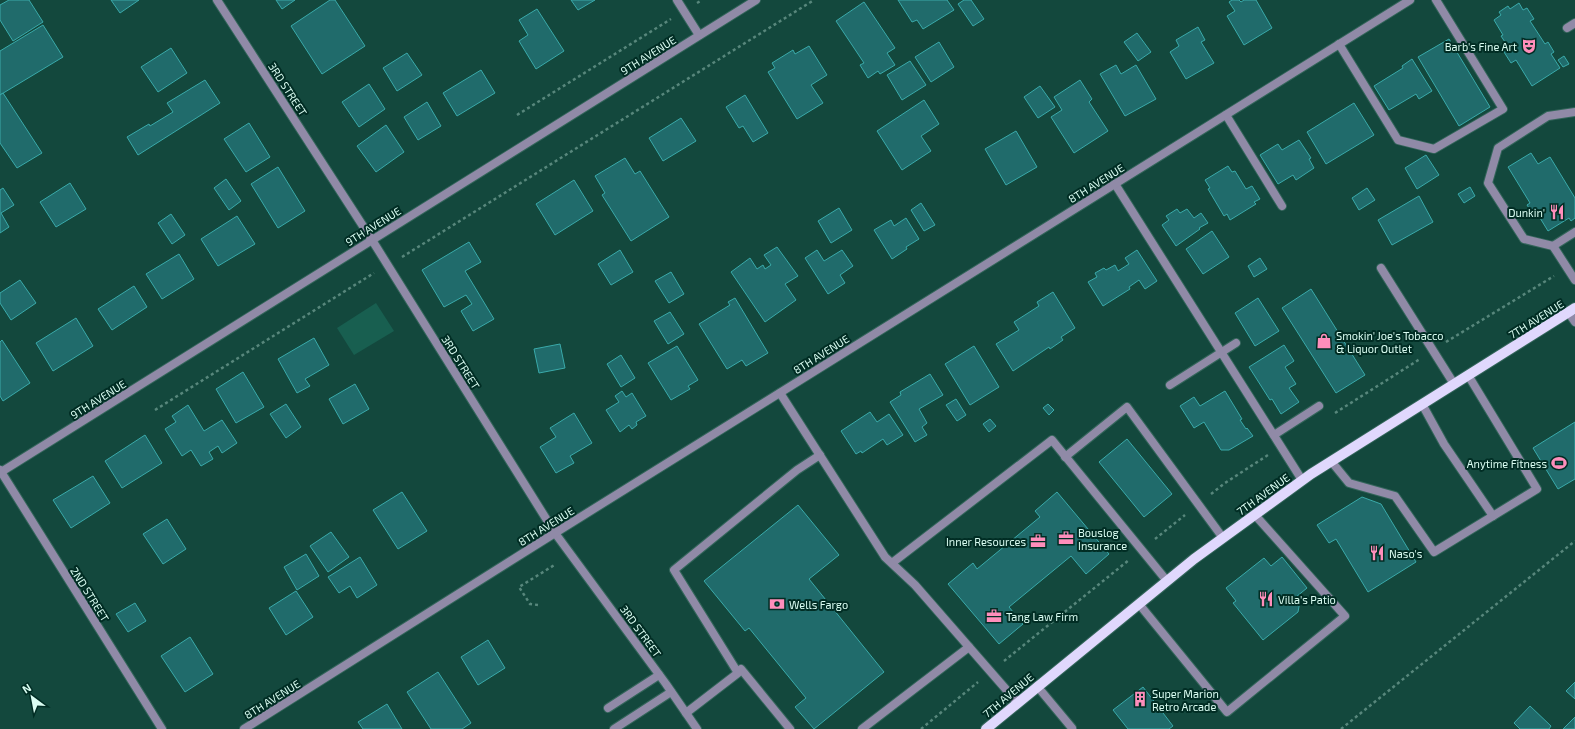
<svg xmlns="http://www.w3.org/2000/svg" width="1575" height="729" viewBox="0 0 1575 729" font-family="'Exo 2',sans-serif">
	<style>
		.green { fill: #185f50 }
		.building { fill: #206b6b; stroke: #3aaaaa }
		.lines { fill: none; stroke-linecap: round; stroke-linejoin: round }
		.service-casing { stroke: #33655a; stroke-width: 10 }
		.minor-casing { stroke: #33655a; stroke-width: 10 }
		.primary-casing { stroke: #33655a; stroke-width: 12 }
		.path { stroke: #58877c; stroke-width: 2.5; stroke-dasharray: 3 3; stroke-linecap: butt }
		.service { stroke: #908aa7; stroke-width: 8 }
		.minor { stroke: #908aa7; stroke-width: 8 }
		.primary { stroke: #e0d8fd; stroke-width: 10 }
		.labels { text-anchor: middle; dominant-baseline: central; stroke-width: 4; stroke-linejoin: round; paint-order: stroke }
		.poi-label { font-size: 11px; fill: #dafdf2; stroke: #012d24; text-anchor: start }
		.street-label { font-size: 11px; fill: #dafdf2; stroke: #012d24 }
	</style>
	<rect width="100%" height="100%" fill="#13483d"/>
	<path class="green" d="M376,303L394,331L354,355L337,328Z"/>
	<g class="building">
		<path d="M9,0H29L43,22L13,41L0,20V5Z"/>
		<path d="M111,0H139L120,13Z"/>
		<path d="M276,0H295L282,9Z"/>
		<path d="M330,0H335L365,46L322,74L291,26Z"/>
		<path d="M571,0H595L578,10Z"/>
		<path d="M898,0H947L954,10L923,29L917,20L912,22Z"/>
		<path d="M964,0H971L984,19L973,26L958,4Z"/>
		<path d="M1232,0H1239L1241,2L1244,0H1256L1272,28L1244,45L1227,16L1235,11L1229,2Z"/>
		<path d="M864,2L895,48L887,53L895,65L880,74L878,71L868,78L860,65L864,63L836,21Z"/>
		<path d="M1519,3L1523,10L1527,8L1534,19L1530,21L1545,44L1548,42L1554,52L1551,54L1560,68L1532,86L1516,60L1511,63L1504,52L1509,48L1501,36L1503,35L1494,20L1501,15L1499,12L1508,6L1510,9Z"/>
		<path d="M537,9L564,51L536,69L519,41L528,35L519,20Z"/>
		<path d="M43,25L63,57L0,95V51Z"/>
		<path d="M1198,27L1205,40L1201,42L1214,63L1186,79L1170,52L1179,46L1176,40Z"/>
		<path d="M1137,33L1151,52L1138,61L1124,42Z"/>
		<path d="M1449,39L1490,107L1459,126L1418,57Z"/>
		<path d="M939,42L954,67L931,82L915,57Z"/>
		<path d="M809,46L827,75L811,85L823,103L797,119L768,72L775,68L772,63L793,50L795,54Z"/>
		<path d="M171,48L187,73L158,92L141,67Z"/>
		<path d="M407,53L422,75L397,91L383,68Z"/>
		<path d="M1564,56L1569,64L1563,67L1558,60Z"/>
		<path d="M1412,59L1432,91L1419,99L1416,94L1389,110L1374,86L1403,68L1402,66Z"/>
		<path d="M910,61L926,85L902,100L887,75Z"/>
		<path d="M1116,65L1121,74L1136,65L1156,99L1125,116L1100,74Z"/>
		<path d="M481,70L495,93L457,116L443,93Z"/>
		<path d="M205,80L220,103L138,155L127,137L149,124L150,126L173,112L167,103Z"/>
		<path d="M1080,80L1092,99L1089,102L1108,131L1074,153L1051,117L1062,110L1054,97Z"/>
		<path d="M369,84L385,109L359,127L342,102Z"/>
		<path d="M1040,86L1055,107L1038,118L1024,97Z"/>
		<path d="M3,93L42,153L17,168L0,143V95Z"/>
		<path d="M745,95L768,133L753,142L743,126L739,128L726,107Z"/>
		<path d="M924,100L939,124L921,136L931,151L902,170L877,131Z"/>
		<path d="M427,102L441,126L418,140L404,117Z"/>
		<path d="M1354,103L1374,135L1326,164L1307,132Z"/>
		<path d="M681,118L696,141L663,161L649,138Z"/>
		<path d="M249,123L270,157L246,172L224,139Z"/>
		<path d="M386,125L404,152L376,172L357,146Z"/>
		<path d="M1016,131L1037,167L1006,185L985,149Z"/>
		<path d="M1299,140L1311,158L1309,159L1314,168L1296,180L1293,175L1278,184L1260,155L1278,144L1282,150Z"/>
		<path d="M1531,153L1538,164L1550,157L1575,198V218L1571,221L1569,218L1548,231L1537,213L1534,216L1527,205L1530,203L1508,167Z"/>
		<path d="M1426,155L1439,175L1417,189L1405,168Z"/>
		<path d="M625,158L635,174L640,171L669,217L631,241L602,195L605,193L595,176Z"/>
		<path d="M1228,166L1232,172L1235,171L1246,189L1252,186L1260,199L1254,202L1256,204L1230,220L1227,214L1224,216L1208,189L1210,188L1205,180Z"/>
		<path d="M278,167L305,211L278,228L251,184Z"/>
		<path d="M226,179L241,201L229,210L214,188Z"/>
		<path d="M574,180L593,211L555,235L536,204Z"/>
		<path d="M70,183L86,209L56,227L40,202Z"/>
		<path d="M1470,187L1475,196L1464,203L1458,194Z"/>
		<path d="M3,188L14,205L1,213L9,227L0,233V190Z"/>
		<path d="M1367,188L1375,200L1359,210L1352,198Z"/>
		<path d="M1419,196L1433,222L1392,245L1378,220Z"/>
		<path d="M921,203L935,225L924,231L911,210Z"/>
		<path d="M839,208L852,230L831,243L818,221Z"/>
		<path d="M1177,209L1180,213L1187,209L1194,218L1201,213L1208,223L1199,228L1200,229L1176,246L1162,225L1169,220L1166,216Z"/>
		<path d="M171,214L185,235L172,244L158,223Z"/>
		<path d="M237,216L255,244L218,266L201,239Z"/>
		<path d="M906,218L919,239L906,247L907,249L892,259L874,230L891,220L894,226Z"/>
		<path d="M1212,231L1229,257L1203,274L1186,249Z"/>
		<path d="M469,242L481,262L465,271L494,319L473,331L461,311L472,304L466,295L444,307L422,270Z"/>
		<path d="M777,247L798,276L785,284L796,300L765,322L731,272L750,258L757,269L763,265L765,269L771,265L764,255Z"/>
		<path d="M620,250L633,272L611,285L598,264Z"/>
		<path d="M817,250L824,261L842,250L853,266L840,275L845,283L828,294L805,258Z"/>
		<path d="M1137,250L1157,281L1145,289L1139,280L1129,287L1130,289L1103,306L1088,282L1097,277L1095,273L1104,268L1106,270L1115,265L1118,271L1129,264L1125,258Z"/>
		<path d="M179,254L194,279L162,299L146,274Z"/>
		<path d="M1260,258L1267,269L1254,277L1248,266Z"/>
		<path d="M671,272L684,294L669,303L655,281Z"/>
		<path d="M20,280L36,303L11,320L0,303V293Z"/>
		<path d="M134,286L147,307L112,330L98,309Z"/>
		<path d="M1311,289L1365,375L1336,393L1282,308Z"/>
		<path d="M1053,292L1075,328L1061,337L1063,340L1050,349L1049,347L1013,371L996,344L1019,330L1014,322L1039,306L1037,302Z"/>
		<path d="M735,298L768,353L746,366L742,360L727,369L699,324L730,305L728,302Z"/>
		<path d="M1258,298L1279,331L1255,346L1235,313Z"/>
		<path d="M670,312L684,334L668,344L654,321Z"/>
		<path d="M76,318L93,346L53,371L36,343Z"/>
		<path d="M314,338L329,365L305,379L310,386L297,393L278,359Z"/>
		<path d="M2,340L30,383L3,401L0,396V342Z"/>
		<path d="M560,344L565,368L539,373L534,349Z"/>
		<path d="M1284,345L1294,361L1285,367L1296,384L1289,388L1299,402L1281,414L1272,399L1270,400L1249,367Z"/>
		<path d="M677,346L698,380L688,386L690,389L671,400L648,363Z"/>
		<path d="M974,346L999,387L970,405L945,364Z"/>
		<path d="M621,355L635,378L621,387L607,364Z"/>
		<path d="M243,372L264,407L236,423L216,389Z"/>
		<path d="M930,374L943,395L919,409L927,423L922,427L927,435L915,442L890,402L901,395L900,392Z"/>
		<path d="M355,384L369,409L343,424L329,399Z"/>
		<path d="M622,391L626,397L632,393L646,416L636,422L637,425L632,429L629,425L620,432L606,410L619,402L615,396Z"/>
		<path d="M1225,391L1242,419L1240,420L1246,429L1247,428L1253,436L1229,450H1221L1204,422L1194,428L1180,406L1194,397L1200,406Z"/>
		<path d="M956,399L966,415L957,421L946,405Z"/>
		<path d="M286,404L301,427L286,438L270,414Z"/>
		<path d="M1048,404L1054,410L1049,415L1043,408Z"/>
		<path d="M188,405L204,431L222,420L237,443L222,453L218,446L209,452L213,459L201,466L191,450L182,456L165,429L176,422L172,416Z"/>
		<path d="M870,412L877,422L889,414L903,435L887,445L883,439L862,453L861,451L856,454L841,431Z"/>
		<path d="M574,413L592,443L570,456L574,463L556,473L540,447L556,437L550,428Z"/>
		<path d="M990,419L996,426L989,432L983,424Z"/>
		<path d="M1575,422V479L1558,489L1533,448Z"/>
		<path d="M145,435L162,463L122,488L105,461Z"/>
		<path d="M1127,439L1172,494L1144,517L1099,462Z"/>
		<path d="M93,476L110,503L71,528L53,500Z"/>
		<path d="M402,492L427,531L398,549L373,510Z"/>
		<path d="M1057,492L1109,554L1086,574L1071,556L1009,607L1023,624L999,644L948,584L973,563L977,569L1040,517L1035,511Z"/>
		<path d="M1362,497L1381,504L1416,562L1368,592L1336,539L1329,543L1317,525Z"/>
		<path d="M798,505L839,555L809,579L884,672L814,729L795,707L806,698L749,628L745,631L704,581Z"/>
		<path d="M167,519L186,549L163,564L143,534Z"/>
		<path d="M331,532L349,557L328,572L310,546Z"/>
		<path d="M306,554L319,576L297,590L284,567Z"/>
		<path d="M360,557L377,585L357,598L350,586L339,593L328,577Z"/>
		<path d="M1282,557L1307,588L1296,597L1300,601L1298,612L1263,640L1233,603L1236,601L1226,588L1264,558L1271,566Z"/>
		<path d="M296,591L313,617L286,635L269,608Z"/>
		<path d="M135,603L146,621L128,632L116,614Z"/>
		<path d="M190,637L213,674L185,692L161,656Z"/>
		<path d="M488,640L505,668L478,685L461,657Z"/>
		<path d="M438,672L471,723L462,729H431L407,692Z"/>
		<path d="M1575,682V699L1566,691Z"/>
		<path d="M1143,687L1173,726L1169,729H1128L1113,710Z"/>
		<path d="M387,704L402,729H363L358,722Z"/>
		<path d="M1530,706L1551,726L1549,729H1520L1514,723Z"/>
		<path d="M1575,717V729H1563Z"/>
	</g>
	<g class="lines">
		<g class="service-casing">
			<g id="service">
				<path d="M1567,28L1575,23"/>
				<path d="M1339,44L1398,140L1434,149L1503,109L1436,0"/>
				<path d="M1575,112L1548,116L1498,148L1488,183L1524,239L1553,246L1575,280"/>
				<path d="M1226,115L1282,206"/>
				<path d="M1115,184L1302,480"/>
				<path d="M1553,246L1575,232"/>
				<path d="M1381,268L1454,384"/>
				<path d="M1568,312L1575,322"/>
				<path d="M1170,385L1236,343"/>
				<path d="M780,393L885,557L915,585L1017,702"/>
				<path d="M1422,404L1444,444L1493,516"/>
				<path d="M1274,435L1319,406"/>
				<path d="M1065,457L1127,407L1223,538"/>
				<path d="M1331,461L1349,483L1395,496L1434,552L1537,489L1468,375"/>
				<path d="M892,563L1052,440L1167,581"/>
				<path d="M1139,604L1227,712L1345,616L1255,515"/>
				<path d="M741,669L790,729"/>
				<path d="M1037,686L1072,728"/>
				<path d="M608,708L659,675"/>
				<path d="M686,713L738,673L674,570L797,470L820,455"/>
				<path d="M614,729L671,692"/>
				<path d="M862,729L969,647"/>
			</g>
		</g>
		<g class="minor-casing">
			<g id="minor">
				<path d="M217,0L372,240L555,533L666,684L697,729"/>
				<path d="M677,0L699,35"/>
				<path d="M0,470L162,729"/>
				<path d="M1,472L756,0"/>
				<path d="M244,729L539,543L1410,0"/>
			</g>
		</g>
		<g class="primary-casing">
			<path id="primary" d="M986,729L1194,559L1311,474L1575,308"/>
		</g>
		<g class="path">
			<path d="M697,3L702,0"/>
			<path d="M517,115L671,19"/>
			<path d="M402,257L814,0"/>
			<path d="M1446,342L1554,276"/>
			<path d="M155,410L374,273"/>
			<path d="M1335,413L1420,359"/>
			<path d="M1211,494L1225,483L1268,455"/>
			<path d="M1155,539L1185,515"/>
			<path d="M538,605L530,604L519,587L556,564"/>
			<path d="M1004,661L1129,560"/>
			<path d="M921,729L978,682"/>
			<path d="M1341,729L1575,541"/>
		</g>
		<use href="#service" class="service"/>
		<use href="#minor" class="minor"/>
		<use href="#primary" class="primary"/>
	</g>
	<defs>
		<g id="theatre-bare" transform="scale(1.2)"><path d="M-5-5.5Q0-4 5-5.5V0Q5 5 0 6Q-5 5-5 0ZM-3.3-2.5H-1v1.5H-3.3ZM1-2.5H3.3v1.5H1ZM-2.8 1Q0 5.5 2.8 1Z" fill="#fe8ebb" stroke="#012d24" stroke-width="2.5" paint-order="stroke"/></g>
		<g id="restaurant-bare" transform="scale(1.2)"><path d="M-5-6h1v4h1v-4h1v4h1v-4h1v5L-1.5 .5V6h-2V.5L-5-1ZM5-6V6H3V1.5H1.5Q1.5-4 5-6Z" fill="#fe8ebb" stroke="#012d24" stroke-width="2.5" paint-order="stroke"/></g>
		<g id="shop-bare" transform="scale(1.2)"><path d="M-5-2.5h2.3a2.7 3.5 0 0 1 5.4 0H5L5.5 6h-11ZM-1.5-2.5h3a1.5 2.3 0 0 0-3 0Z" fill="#fe8ebb" stroke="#012d24" stroke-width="2.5" paint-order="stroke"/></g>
		<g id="stadium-bare" transform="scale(1.2)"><path d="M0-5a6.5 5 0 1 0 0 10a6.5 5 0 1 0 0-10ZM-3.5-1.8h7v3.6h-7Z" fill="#fe8ebb" stroke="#012d24" stroke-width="2.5" paint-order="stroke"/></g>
		<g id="office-bare" transform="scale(1.2)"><path d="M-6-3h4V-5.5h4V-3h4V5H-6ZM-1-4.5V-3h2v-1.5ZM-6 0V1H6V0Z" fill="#fe8ebb" stroke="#012d24" stroke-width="2.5" paint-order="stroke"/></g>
		<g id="bank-bare" transform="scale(1.2)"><path d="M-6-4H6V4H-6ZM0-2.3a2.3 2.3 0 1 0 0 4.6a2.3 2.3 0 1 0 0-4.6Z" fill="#fe8ebb" stroke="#012d24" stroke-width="2.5" paint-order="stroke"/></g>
		<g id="building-bare" transform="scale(1.2)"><path d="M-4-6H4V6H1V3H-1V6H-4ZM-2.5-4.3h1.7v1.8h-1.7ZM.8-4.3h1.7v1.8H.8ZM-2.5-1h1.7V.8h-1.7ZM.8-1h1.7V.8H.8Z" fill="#fe8ebb" stroke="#012d24" stroke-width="2.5" paint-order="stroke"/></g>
	</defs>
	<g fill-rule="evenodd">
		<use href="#theatre-bare" x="1529" y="46"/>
		<use href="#restaurant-bare" x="1557" y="212"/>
		<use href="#shop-bare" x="1324" y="341"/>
		<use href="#stadium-bare" x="1559" y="463"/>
		<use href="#office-bare" x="1066" y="538"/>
		<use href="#office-bare" x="1038" y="541"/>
		<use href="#restaurant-bare" x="1377" y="553"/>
		<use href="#restaurant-bare" x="1266" y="599"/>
		<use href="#bank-bare" x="777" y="604"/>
		<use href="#office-bare" x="994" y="616"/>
		<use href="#building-bare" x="1140" y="699"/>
	</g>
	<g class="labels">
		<g class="poi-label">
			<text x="1517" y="46" text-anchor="end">Barb's Fine Art</text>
			<text x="1545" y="212" text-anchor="end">Dunkin'</text>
			<text x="1336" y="335">Smokin' Joe's Tobacco<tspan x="1336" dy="13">&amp; Liquor Outlet</tspan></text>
			<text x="1547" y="463" text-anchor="end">Anytime Fitness</text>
			<text x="1078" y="532">Bouslog<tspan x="1078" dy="13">Insurance</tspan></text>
			<text x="1026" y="541" text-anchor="end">Inner Resources</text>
			<text x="1389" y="553">Naso's</text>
			<text x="1278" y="599">Villa's Patio</text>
			<text x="789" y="604">Wells Fargo</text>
			<text x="1006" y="616">Tang Law Firm</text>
			<text x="1152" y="693">Super Marion<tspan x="1152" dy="13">Retro Arcade</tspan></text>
		</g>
		<g class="street-label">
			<text transform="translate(648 55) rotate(-32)">9TH AVENUE</text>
			<text transform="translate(288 89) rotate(57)">3RD STREET</text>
			<text transform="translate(1096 183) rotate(-32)">8TH AVENUE</text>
			<text transform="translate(373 226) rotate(-32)">9TH AVENUE</text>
			<text transform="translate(1536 319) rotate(-32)">7TH AVENUE</text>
			<text transform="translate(821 354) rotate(-32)">8TH AVENUE</text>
			<text transform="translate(461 362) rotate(58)">3RD STREET</text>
			<text transform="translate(98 399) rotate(-32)">9TH AVENUE</text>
			<text transform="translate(1263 494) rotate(-36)">7TH AVENUE</text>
			<text transform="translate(546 526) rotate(-32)">8TH AVENUE</text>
			<text transform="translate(90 594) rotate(58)">2ND STREET</text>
			<text transform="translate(641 631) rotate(54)">3RD STREET</text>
			<text transform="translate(1008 695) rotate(-40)">7TH AVENUE</text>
			<text transform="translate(272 699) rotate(-32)">8TH AVENUE</text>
		</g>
	</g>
	<g transform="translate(32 697) rotate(328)" stroke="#012d24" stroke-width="3" paint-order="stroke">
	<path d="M0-3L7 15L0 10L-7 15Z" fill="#dafdf2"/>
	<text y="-6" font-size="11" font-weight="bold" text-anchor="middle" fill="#dafdf2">N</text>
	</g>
</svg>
